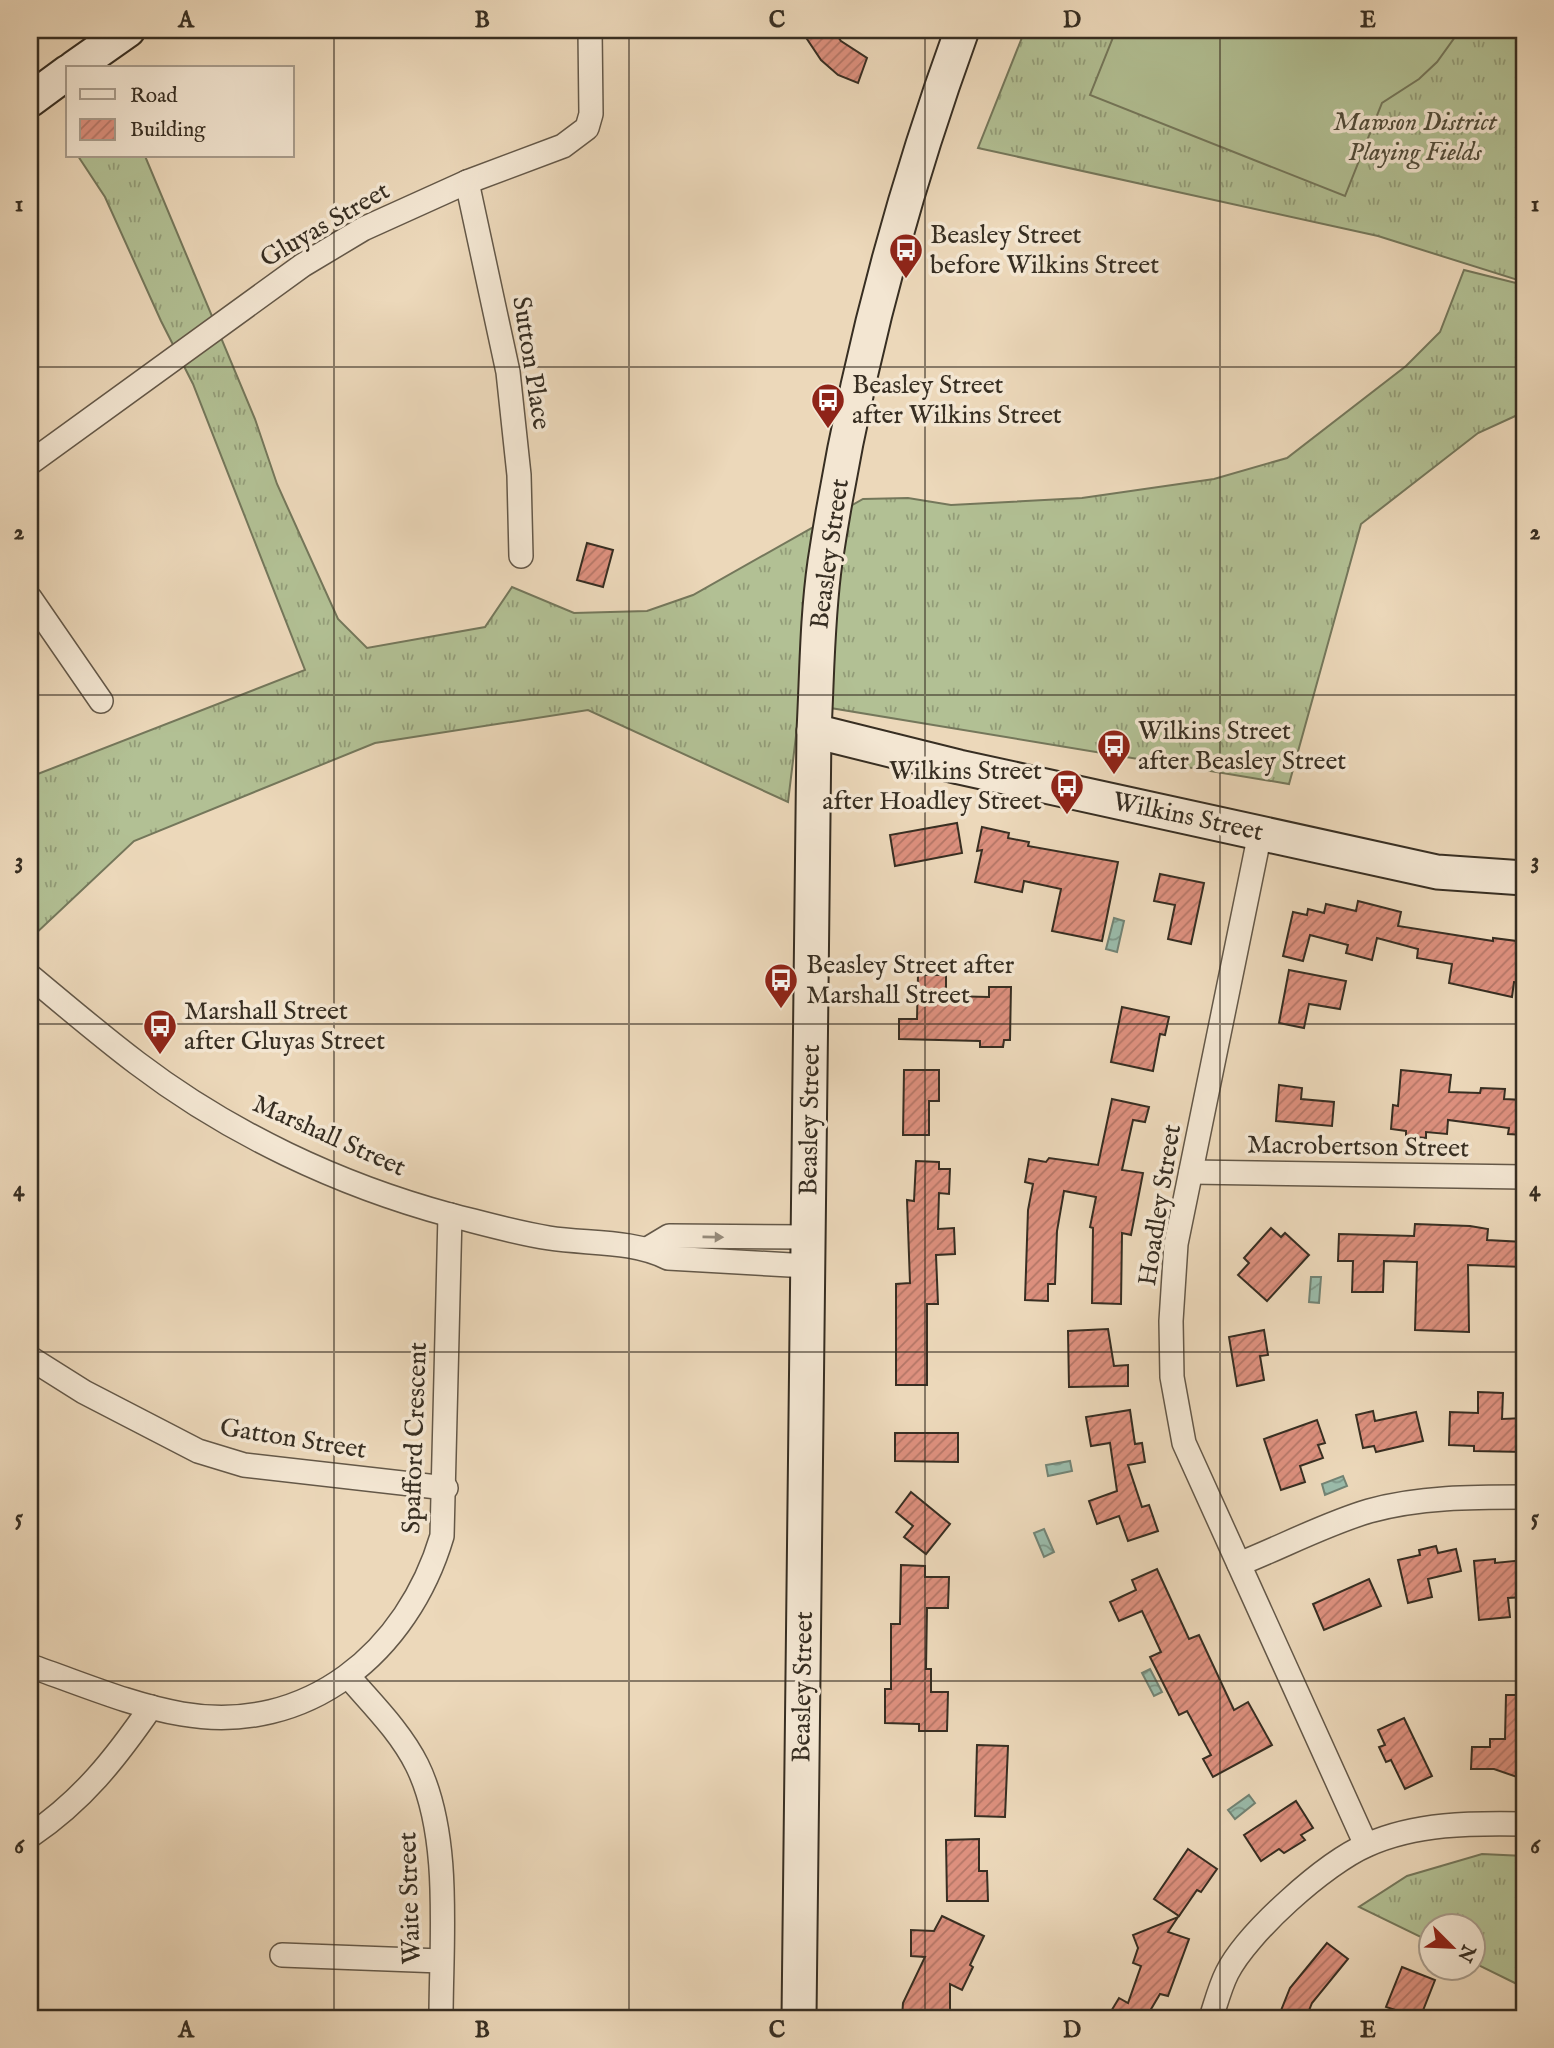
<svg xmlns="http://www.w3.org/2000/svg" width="1554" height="2048" viewBox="0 0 1554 2048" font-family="'IM FELL English',serif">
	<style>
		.grass { fill: url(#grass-tufts); stroke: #74775b; stroke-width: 2 }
		.pitch { fill: #b2c094; stroke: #74775b; stroke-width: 2 }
		.water { fill: url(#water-waves); stroke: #728374; stroke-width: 2 }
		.building { fill: url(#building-hatch); stroke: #372e22; stroke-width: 2 }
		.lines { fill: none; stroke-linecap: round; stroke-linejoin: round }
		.street-casing { stroke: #645848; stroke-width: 26 }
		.secondary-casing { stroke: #372e22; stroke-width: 37 }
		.street { stroke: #f3e6d2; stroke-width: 23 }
		.secondary { stroke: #f3e6d2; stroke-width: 33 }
		.oneway { fill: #958a7a }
		.grid { fill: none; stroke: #372e22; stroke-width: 2; stroke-opacity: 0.55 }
		.labels { text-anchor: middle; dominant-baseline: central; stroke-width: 7; stroke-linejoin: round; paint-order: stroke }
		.park-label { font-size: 26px; font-style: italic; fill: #504b39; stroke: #f3e6d2 }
		.street-label { font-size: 26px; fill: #372e22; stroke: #f3e6d2 }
		.poi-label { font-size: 26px; fill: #372e22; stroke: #f3e6d2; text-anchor: start }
		.neatline { fill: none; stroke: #372e22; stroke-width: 2.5 }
		.grid-label { font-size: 23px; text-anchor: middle; font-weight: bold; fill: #372e22 }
	</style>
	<defs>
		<pattern id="grass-tufts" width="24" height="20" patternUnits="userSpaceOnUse" patternTransform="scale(1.75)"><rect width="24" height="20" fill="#b2c094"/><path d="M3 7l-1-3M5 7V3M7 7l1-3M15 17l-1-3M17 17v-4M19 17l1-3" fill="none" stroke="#929c78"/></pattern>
		<pattern id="water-waves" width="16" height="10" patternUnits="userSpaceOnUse" patternTransform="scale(1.75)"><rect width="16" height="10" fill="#9abbaa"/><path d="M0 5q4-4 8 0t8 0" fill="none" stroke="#7e988a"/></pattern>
		<pattern id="building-hatch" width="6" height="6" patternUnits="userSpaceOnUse" patternTransform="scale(1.75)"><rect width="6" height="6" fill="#dd907e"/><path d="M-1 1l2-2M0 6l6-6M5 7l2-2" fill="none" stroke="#b47667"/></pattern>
	</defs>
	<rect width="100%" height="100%" fill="#ecd8ba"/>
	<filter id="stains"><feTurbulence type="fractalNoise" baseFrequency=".00286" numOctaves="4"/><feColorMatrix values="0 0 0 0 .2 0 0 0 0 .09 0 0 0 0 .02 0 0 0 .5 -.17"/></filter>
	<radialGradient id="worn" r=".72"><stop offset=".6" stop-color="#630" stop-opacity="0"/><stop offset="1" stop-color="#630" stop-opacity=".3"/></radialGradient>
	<g class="grass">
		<path d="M1025,30H1524V282L1378,236L978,148Z"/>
		<path d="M78,156H145L255,419L277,484L338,619L367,648L485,627L512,587L574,613L647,611L693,595L863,499L908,498L951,505L1082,498L1214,479L1287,458L1406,366L1440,332L1464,270L1524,285V412L1478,433L1361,524L1289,784L800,703L788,802L588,710L375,743L134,841L31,938L30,777L305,670L193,384L161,321L105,197Z"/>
		<path d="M1482,1854L1524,1856V1996L1523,1987L1474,1963V1926H1432L1431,1942L1359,1907L1407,1876Z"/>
	</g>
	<path class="pitch" d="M1116,30H1460L1437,62L1419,79L1382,103L1345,196L1090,95Z"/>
	<g class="water">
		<path d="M1114,918L1124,921L1117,952L1106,949Z"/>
		<path d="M1311,1277H1321L1319,1303L1309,1302Z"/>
		<path d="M1070,1461L1072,1471L1048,1476L1046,1465Z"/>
		<path d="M1343,1476L1347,1486L1325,1495L1322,1484Z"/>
		<path d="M1044,1529L1054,1552L1044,1557L1034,1533Z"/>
		<path d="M1150,1669L1162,1692L1154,1696L1142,1673Z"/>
		<path d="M1249,1795L1255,1803L1235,1819L1228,1810Z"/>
	</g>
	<g class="building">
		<path d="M801,30H833L841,41L867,58L858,83L838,75L821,60Z"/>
		<path d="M587,543L613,550L603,587L577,580Z"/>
		<path d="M957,823L962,853L895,866L890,835Z"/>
		<path d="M982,827L1009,833L1008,838L1029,842L1028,846L1118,862L1102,941L1052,931L1061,889L1024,881L1022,892L975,882L982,850L977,851Z"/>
		<path d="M1160,874L1204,883L1191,944L1168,939L1175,905L1154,901Z"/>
		<path d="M1358,901L1401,912L1398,926L1493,941V938L1524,942V983L1514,982L1512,997L1449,983L1452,964L1417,958L1418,949L1377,938L1372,960L1346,953L1348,945L1310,935L1303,961L1283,956L1293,912L1307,915L1308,909L1324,913L1326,904L1356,911Z"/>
		<path d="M1289,970L1346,981L1340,1009L1309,1004L1304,1028L1279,1023Z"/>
		<path d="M918,975H946V996L989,997V987H1011L1010,1040H1004L1003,1047H980V1041L899,1039V1019H917Z"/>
		<path d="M1122,1007L1169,1017L1165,1035L1160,1034L1153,1071L1111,1062Z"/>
		<path d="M904,1070H939V1101H929V1135H903Z"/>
		<path d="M1401,1070L1451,1075L1449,1092L1480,1093L1481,1088L1505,1089L1504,1099L1524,1100V1135L1508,1134L1509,1128L1448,1120L1447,1134L1426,1132V1138L1406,1136V1131L1391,1129L1393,1105L1398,1106Z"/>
		<path d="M1279,1085L1302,1088L1301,1099L1334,1102L1332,1126L1276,1121Z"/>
		<path d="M1112,1099L1149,1107L1145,1122L1133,1120L1122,1170L1143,1173L1131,1235L1122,1233L1121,1304L1092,1303L1093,1228L1090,1227L1096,1197L1064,1191L1057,1231L1055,1284H1048V1301L1025,1300L1028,1210L1033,1184L1025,1182L1029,1159L1046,1162L1049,1158L1098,1165Z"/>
		<path d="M916,1161L939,1162V1169H950L949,1194L939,1193L938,1229L954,1228L955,1254L936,1255L938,1304H927V1385H896V1284L910,1283L907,1200L914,1201Z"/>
		<path d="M1415,1224L1470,1226L1488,1229L1487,1240L1524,1242V1267L1468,1265L1469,1332L1415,1330L1417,1262L1384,1261L1383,1292H1352L1353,1261H1338L1339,1234L1414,1236Z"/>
		<path d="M1271,1228L1281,1237L1285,1233L1309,1255L1267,1301L1238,1275L1249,1263L1244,1258Z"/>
		<path d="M1108,1329L1114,1366L1128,1365V1386L1069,1387L1068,1331Z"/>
		<path d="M1264,1330L1268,1355L1260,1356L1264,1380L1237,1386L1229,1337Z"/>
		<path d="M1478,1392L1503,1393L1502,1419L1524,1418V1452L1474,1451V1446L1449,1445L1450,1412L1478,1413Z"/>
		<path d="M1130,1410L1135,1444L1142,1443L1145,1462L1128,1465L1142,1507L1149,1505L1158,1531L1128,1541L1119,1516L1097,1524L1089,1501L1117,1491L1110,1443L1091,1446L1086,1417Z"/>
		<path d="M1373,1411L1375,1421L1416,1412L1423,1441L1376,1452L1374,1446L1363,1448L1356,1415Z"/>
		<path d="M1317,1420L1325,1443L1318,1445L1323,1458L1300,1466L1305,1482L1281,1490L1264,1439Z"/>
		<path d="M895,1433H958V1462L895,1461Z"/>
		<path d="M911,1492L950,1524L926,1554L904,1537L913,1526L896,1512Z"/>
		<path d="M1436,1546L1438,1553L1456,1549L1461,1571L1428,1579L1432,1597L1408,1603L1398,1560L1420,1555L1419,1550Z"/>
		<path d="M1495,1559V1563L1524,1560V1597L1508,1598L1510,1617L1479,1620L1474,1561Z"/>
		<path d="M901,1565L925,1566V1577H949L948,1608H927L926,1669H931V1692H948L947,1731H919V1724L885,1723V1689H891V1624H900Z"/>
		<path d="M1157,1569L1189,1639L1199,1635L1234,1710L1248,1702L1272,1745L1213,1777L1203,1759L1211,1755L1187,1711L1179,1715L1150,1657L1161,1652L1142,1611L1119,1621L1110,1602L1136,1590L1132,1580Z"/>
		<path d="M1369,1579L1381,1606L1324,1630L1313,1604Z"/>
		<path d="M1506,1695H1524L1522,1761L1517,1777L1494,1769H1471L1472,1747H1490V1739H1505Z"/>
		<path d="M1404,1718L1432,1776L1405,1789L1391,1760L1386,1762L1379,1747L1385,1745L1378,1730Z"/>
		<path d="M977,1745L1008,1746L1005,1817L975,1816Z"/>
		<path d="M1296,1801L1313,1828L1301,1835L1305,1840L1284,1853L1279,1849L1261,1861L1244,1835Z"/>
		<path d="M979,1839V1871H987L988,1901H947L946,1840Z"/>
		<path d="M1188,1849L1217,1869L1201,1892L1197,1890L1179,1916L1154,1899Z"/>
		<path d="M942,1916L984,1936L970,1965L973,1967L962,1990L950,1984V2018H902L903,2003L925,1957L911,1956V1930L934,1931Z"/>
		<path d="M1178,1917L1168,1932L1189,1939L1168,1996L1160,1994L1147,2016L1152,2018H1107L1119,1998L1128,2003L1141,1966L1133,1963L1138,1948L1133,1935Z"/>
		<path d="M1327,1943L1348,1959L1312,2003L1306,2018H1278L1290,1988Z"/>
		<path d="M1402,1967L1435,1980L1420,2018L1386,2007Z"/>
	</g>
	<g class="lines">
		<g class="street-casing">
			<g id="street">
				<path d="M467,182L508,372L519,475L521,556"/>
				<path d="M30,463L303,265L363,229L467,182L563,146L587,128L591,114L590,30"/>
				<path d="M30,598L101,701"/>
				<path d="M1260,833L1176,1244L1171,1321L1172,1377L1184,1443L1366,1845"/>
				<path d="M30,976C65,1005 100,1035 137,1063C229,1133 339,1185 450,1215C482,1223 516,1233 549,1238C588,1244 632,1240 668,1258L808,1266"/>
				<path d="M1191,1172L1524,1177"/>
				<path d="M649,1248L669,1236L808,1237"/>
				<path d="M30,1358L84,1392L198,1451L244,1465L446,1488"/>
				<path d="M1239,1564C1282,1547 1325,1524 1369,1511C1419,1497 1473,1497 1524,1497"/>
				<path d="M30,1666C80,1683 130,1705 182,1714C308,1736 408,1651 442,1536L450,1215"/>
				<path d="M348,1676C372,1704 400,1731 417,1765C452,1836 441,1940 441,2018"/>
				<path d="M30,1836C83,1800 115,1759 151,1707"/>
				<path d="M282,1955L441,1961"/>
				<path d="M1211,2018C1216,2003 1220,1987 1227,1973C1247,1933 1325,1863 1367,1845C1416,1823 1472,1823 1524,1824"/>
			</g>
		</g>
		<g class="secondary-casing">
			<g id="secondary">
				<path d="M74,68L128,30"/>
				<path d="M30,100L68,72"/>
				<path d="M814,731L959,767L1437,872L1524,878"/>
				<path d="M799,2018L814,731C817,675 817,618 825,562C853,379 899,203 962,30"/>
			</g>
		</g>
		<use href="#street" class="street"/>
		<use href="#secondary" class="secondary"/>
	</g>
	<defs><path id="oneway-solid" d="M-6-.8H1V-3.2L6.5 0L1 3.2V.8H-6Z" transform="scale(1.75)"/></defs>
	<use class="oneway" href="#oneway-solid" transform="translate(713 1237) rotate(1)"/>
	<path class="grid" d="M334,30V2018M629,30V2018M925,30V2018M1220,30V2018M30,367H1524M30,695H1524M30,1024H1524M30,1352H1524M30,1681H1524"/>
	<defs>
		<g id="bus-pin" transform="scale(1.75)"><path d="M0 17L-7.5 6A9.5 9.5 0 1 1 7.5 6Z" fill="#8f2418" stroke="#f3e6d2"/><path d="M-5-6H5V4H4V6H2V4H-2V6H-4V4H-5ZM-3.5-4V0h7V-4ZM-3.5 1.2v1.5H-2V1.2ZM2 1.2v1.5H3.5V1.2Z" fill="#fff"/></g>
	</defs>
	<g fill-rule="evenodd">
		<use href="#bus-pin" x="906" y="250"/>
		<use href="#bus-pin" x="828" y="400"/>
		<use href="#bus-pin" x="1114" y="746"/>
		<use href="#bus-pin" x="1067" y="786"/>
		<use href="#bus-pin" x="781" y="980"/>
		<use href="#bus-pin" x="160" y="1026"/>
	</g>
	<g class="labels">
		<g class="park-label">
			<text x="1415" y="122">Mawson District<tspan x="1415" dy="30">Playing Fields</tspan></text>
		</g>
		<g class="street-label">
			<text transform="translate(325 225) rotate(-30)">Gluyas Street</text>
			<text transform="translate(531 363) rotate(81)">Sutton Place</text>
			<text transform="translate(830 554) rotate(-82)">Beasley Street</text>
			<text transform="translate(1188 817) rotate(12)">Wilkins Street</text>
			<text transform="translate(810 1120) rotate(-89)">Beasley Street</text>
			<text transform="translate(329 1136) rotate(24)">Marshall Street</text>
			<text transform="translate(1358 1147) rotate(1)">Macrobertson Street</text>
			<text transform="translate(1160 1205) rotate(-81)">Hoadley Street</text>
			<text transform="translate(415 1438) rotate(-88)">Spafford Crescent</text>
			<text transform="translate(293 1439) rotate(9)">Gatton Street</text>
			<text transform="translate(803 1687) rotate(-89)">Beasley Street</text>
			<text transform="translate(410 1898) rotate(-92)">Waite Street</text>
		</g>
		<g class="poi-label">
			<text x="930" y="235">Beasley Street<tspan x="930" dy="30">before Wilkins Street</tspan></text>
			<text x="852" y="385">Beasley Street<tspan x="852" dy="30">after Wilkins Street</tspan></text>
			<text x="1138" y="731">Wilkins Street<tspan x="1138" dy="30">after Beasley Street</tspan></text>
			<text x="1042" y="771" text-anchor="end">Wilkins Street<tspan x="1042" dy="30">after Hoadley Street</tspan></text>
			<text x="806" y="965">Beasley Street after<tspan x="806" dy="30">Marshall Street</tspan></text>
			<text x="184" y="1011">Marshall Street<tspan x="184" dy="30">after Gluyas Street</tspan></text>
		</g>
	</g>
	<rect width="1554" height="2048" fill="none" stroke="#ecd8ba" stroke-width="77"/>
	<rect x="66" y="66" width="228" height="91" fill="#f3e6d2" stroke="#a89c8c" stroke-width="2"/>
	<rect x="80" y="89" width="35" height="10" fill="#f3e6d2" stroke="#a89c8c" stroke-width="2"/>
	<text x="130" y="102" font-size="21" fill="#372e22">Road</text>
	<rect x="80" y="119" width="35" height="21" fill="url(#building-hatch)" stroke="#a89c8c" stroke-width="2"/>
	<text x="130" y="136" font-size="21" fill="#372e22">Building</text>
	<g transform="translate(1452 1947) rotate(114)"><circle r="33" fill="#f3e6d2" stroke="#a89c8c" stroke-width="2"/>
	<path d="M0-5L12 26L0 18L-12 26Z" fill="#8f2418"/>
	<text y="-10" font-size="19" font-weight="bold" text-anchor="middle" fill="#372e22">N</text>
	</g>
	<rect x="38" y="38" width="1478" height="1972" class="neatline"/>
	<g class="grid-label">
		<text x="186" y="27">A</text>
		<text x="482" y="27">B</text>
		<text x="777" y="27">C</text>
		<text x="1072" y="27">D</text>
		<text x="1368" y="27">E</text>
		<text x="19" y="211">1</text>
		<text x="1535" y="211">1</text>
		<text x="19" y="539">2</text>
		<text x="1535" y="539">2</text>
		<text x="19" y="868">3</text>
		<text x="1535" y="868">3</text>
		<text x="19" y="1196">4</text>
		<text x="1535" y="1196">4</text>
		<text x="19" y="1525">5</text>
		<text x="1535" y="1525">5</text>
		<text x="19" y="1853">6</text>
		<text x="1535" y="1853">6</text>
		<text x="186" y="2037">A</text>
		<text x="482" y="2037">B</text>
		<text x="777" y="2037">C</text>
		<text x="1072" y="2037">D</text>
		<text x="1368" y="2037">E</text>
	</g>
	<rect width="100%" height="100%" filter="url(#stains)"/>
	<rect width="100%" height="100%" fill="url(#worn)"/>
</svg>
